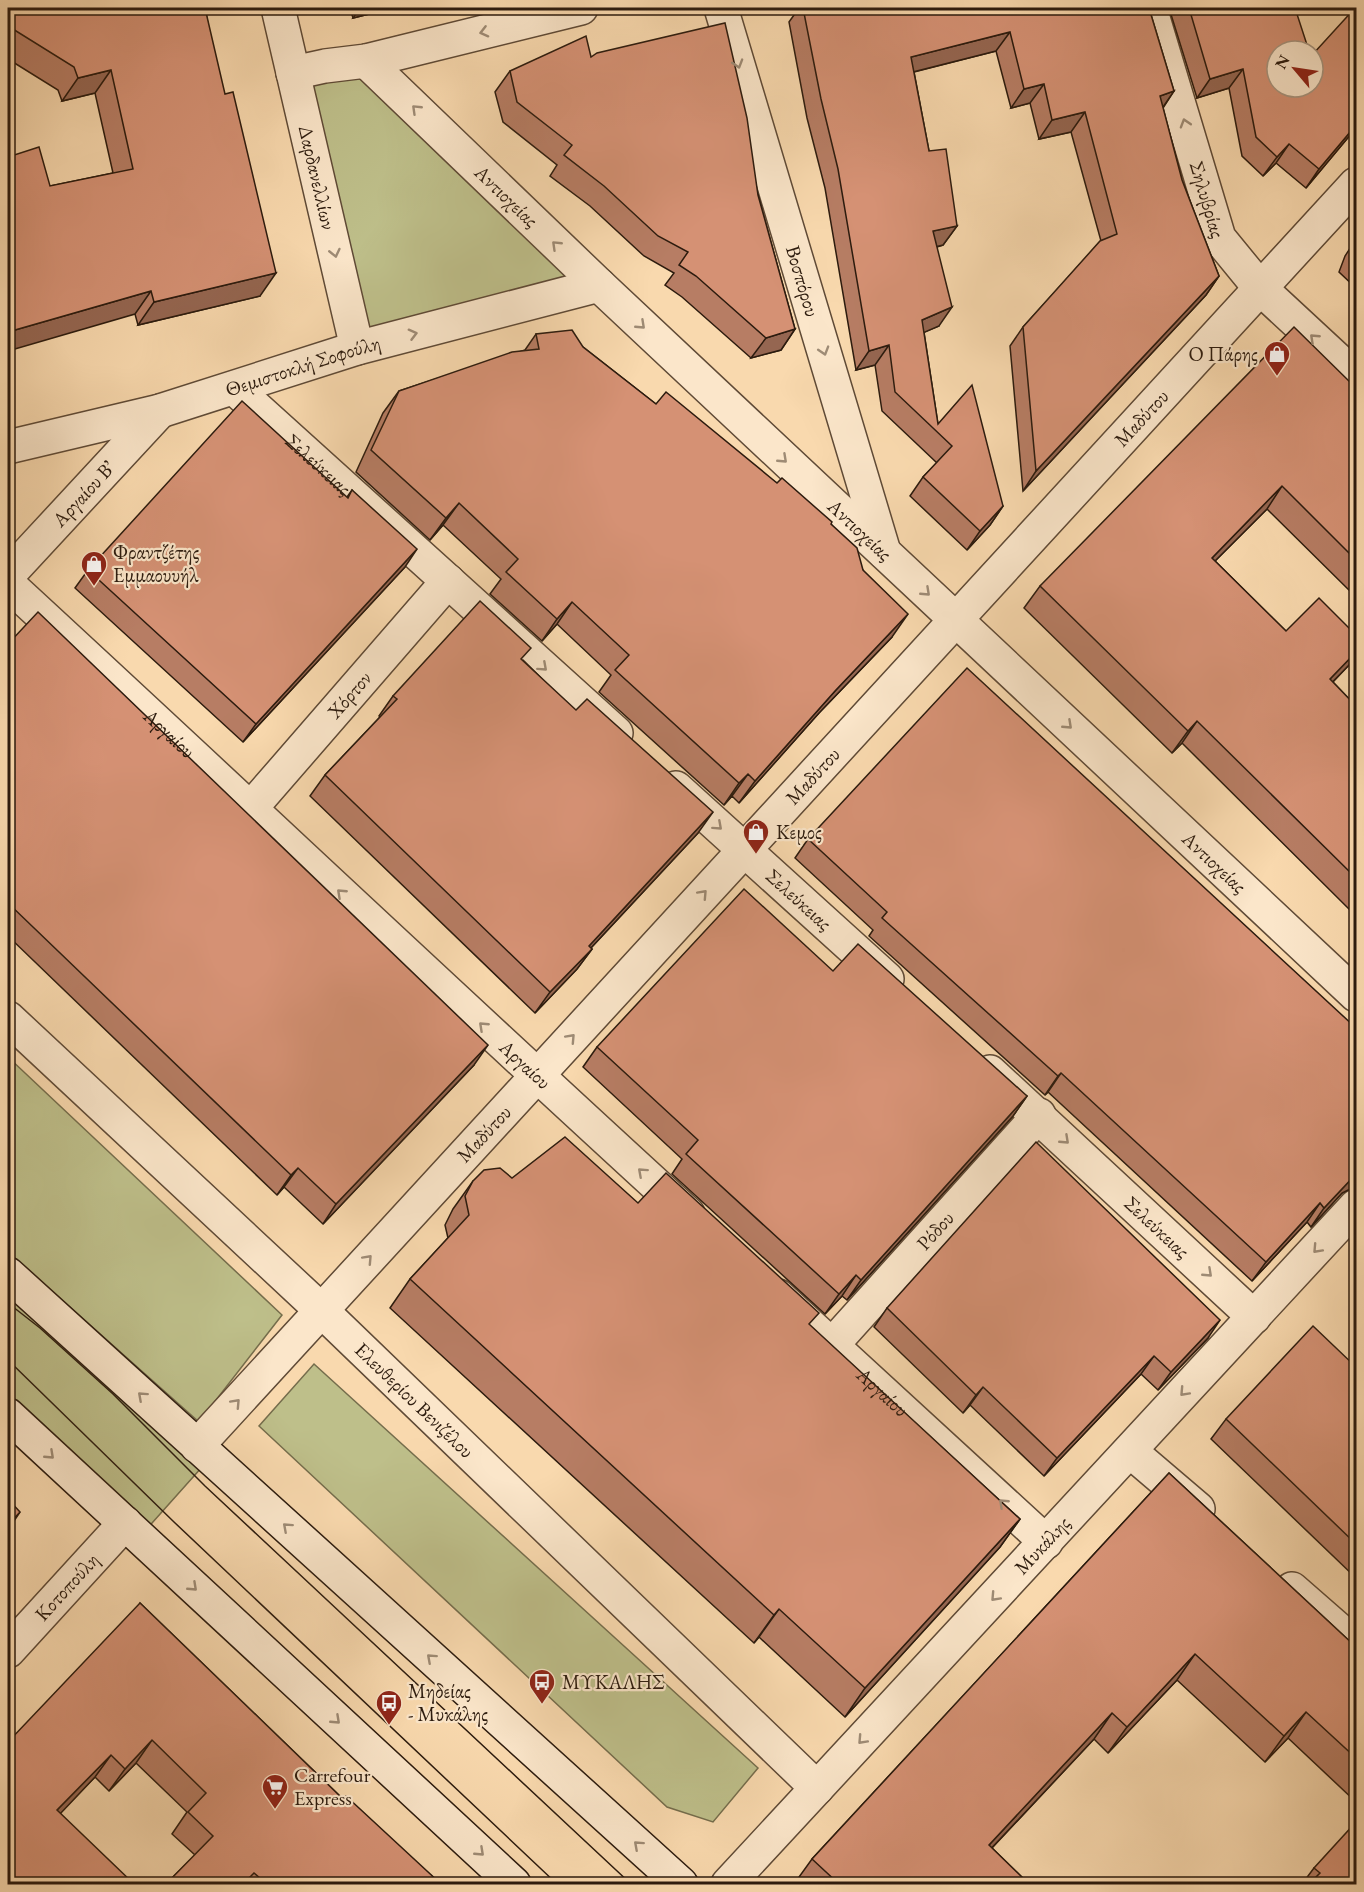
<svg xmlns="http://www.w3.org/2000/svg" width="1364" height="1892" viewBox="0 0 1364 1892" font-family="'EB Garamond',serif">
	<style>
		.green { fill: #bebf8a; stroke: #756d4c; stroke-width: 1.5 }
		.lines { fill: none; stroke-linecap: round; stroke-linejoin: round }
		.minor-casing { stroke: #5f4a36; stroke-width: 36 }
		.tertiary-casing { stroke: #5f4a36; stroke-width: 36 }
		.secondary-casing { stroke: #2c1b0e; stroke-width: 36 }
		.minor { stroke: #fbe6ca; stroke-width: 33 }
		.tertiary { stroke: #fbe6ca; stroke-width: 33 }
		.secondary { stroke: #fbe6ca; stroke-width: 33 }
		.tram { stroke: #2c1b0e; stroke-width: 1.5 }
		.wall { fill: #b77d64; stroke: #2c1b0e; stroke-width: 1.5 }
		.shaded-wall { fill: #956651; stroke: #2c1b0e; stroke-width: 1.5 }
		.building { fill: #d59174; stroke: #2c1b0e; stroke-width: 1.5 }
		.oneway { stroke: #9e8b75 }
		.labels { text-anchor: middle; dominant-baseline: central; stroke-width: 4.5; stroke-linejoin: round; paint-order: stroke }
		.street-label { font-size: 20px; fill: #2c1b0e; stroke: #fbe6ca }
		.poi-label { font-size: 20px; fill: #2c1b0e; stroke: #fbe6ca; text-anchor: start }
	</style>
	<rect width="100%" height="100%" fill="#f9d9ae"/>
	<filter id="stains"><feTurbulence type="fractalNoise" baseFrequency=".00333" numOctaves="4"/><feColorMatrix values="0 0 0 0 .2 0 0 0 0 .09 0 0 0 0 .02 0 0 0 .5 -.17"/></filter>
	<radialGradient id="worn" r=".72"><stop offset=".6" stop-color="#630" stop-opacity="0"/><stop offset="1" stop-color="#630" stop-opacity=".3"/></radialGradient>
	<g class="green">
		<path d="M366,61L599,285L357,348L293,74Z"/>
		<path d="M8,1057L282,1315L199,1422L8,1252Z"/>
		<path d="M8,1293L202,1467L144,1532L8,1407Z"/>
		<path d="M314,1364L758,1768L713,1822L667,1807L259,1426Z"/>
	</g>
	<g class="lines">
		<g class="minor-casing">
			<g id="minor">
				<path id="s1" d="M278,8L357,348"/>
				<path id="s2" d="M721,8L884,552"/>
				<path id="s3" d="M1150,8L1219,238L1260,288L1356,377"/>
				<path id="s4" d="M366,61L599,285L1356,995"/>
				<path d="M293,73L325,66L366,61L581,8"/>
				<path id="s5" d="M234,388L616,733"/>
				<path id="s6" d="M8,447L160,411L357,348L599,285"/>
				<path id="s7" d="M8,575L160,411"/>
				<path id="s8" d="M8,584C235,793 460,1006 688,1214"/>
				<path id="s9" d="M676,788L887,979"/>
				<path id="s10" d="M251,808L448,581"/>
				<path id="s11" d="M8,1018L321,1310L817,1788"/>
				<path id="s12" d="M990,1072L1254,1317"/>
				<path id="s13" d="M778,1296L1046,1542"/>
				<path id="s14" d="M832,1345L1039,1115"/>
				<path id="s15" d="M197,1446L1356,184"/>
				<path d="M1130,1451L1198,1509"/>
				<path d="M1292,1589L1356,1645"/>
				<path id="s16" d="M8,1651L125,1523"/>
			</g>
		</g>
		<g class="tertiary-casing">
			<g id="tertiary">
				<path id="s17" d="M728,1884L1356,1206"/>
			</g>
		</g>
		<g class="secondary-casing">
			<g id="secondary">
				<path d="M8,1274L681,1884"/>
				<path d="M8,1415L514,1884"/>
			</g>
		</g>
		<use href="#minor" class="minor"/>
		<use href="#tertiary" class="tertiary"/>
		<use href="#secondary" class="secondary"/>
		<g class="tram">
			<path d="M8,1303L40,1328L113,1394L205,1486L631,1884"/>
			<path d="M8,1360L174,1522L557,1884"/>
		</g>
	</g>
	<g class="wall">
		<path d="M8,8H205L260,296L138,325L135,314L50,186L113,173L95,93L62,101L58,90L8,59Z"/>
		<path d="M350,8H393L353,18Z"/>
		<path d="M799,8H1149L1174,91L1163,108L1182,180L1219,276L1206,295L1023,491L1010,346L1023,327L1101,241L1071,132L1039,139L1030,103L1011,108L996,51L914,72L929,151L957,226L943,245L937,247L939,326L924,332L938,424L1003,506L990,525L967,550L910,496L923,477L937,463L882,411L875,365L856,370L825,188L807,118L789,22Z"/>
		<path d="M1169,8H1295L1277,51L1356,128L1306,188L1276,163L1263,176L1242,156L1229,88L1197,98Z"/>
		<path d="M591,57L758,195L795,329L781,350L751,358L682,297L665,285L674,273L644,256L590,206L550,176L557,165L503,122L495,92L510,71Z"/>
		<path d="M1356,239V288L1339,272L1345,256Z"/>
		<path d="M536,334L583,347L656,404L777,483L831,524L863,570L892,637L819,713L739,803L732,796L724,805L599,692L611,675L557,624L542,641L490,594L501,579L443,525L430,540L356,472L383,413L399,391L525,350Z"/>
		<path d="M1356,384V597L1267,509L1215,561L1286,631L1349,665L1333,682L1356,706V916L1182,743L1172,753L1024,608L1040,586L1354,386Z"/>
		<path d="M352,490L405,567L243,742L75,588L88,570L347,497Z"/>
		<path d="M8,644L474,1065L323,1224L284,1187L277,1195L8,936Z"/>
		<path d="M523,660L698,833L591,948L592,949L577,969L535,1013L310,796L325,775L380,717L379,716L393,696Z"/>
		<path d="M808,839L1352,1188L1342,1193L1311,1227L1307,1222L1252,1281L1048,1092L1045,1095L869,936L873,930L795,858Z"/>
		<path d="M833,971L1027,1096L1013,1116L847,1300L842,1296L825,1314L672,1174L682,1159L583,1067L597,1047Z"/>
		<path d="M512,1178L638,1203L810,1326L1020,1519L1000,1547L845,1717L759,1637L754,1643L390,1308L410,1279L448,1238L445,1225L453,1209L473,1181Z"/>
		<path d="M887,1308L1208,1338L1158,1390L1141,1374L1044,1476L970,1405L963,1413L874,1327Z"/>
		<path d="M1356,1367V1578L1211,1439L1226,1419Z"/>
		<path d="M1169,1473L1356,1647V1802L1288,1738L1265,1762L1177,1680L1108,1753L1094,1739L992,1848L1029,1884H794L812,1859Z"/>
		<path d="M140,1603L343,1799L441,1884H166L195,1855L172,1834L187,1812L136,1763L109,1791L95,1777L60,1813L8,1884Z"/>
		<path d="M1314,1868L1356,1884H1302Z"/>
	</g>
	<g class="shaded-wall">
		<path d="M360,8H393L353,18Z"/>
		<path d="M1010,32L996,51L897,76L911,57Z"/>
		<path d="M1243,69L1229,88L1197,98L1210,79Z"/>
		<path d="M111,70L95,93L62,101L78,78Z"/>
		<path d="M1044,84L1030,103L1011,108L1024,89Z"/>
		<path d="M1174,91L1161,110L1160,96Z"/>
		<path d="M1085,112L1071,132L1039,139L1052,120Z"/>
		<path d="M1356,125V128L1306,188L1319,169Z"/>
		<path d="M1289,144L1276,163L1263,176L1277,157Z"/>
		<path d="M957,226L943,245L919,251L933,231Z"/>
		<path d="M276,273L260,296L138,325L154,302Z"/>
		<path d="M1219,276L1206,295L1023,491L1036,471Z"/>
		<path d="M151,291L135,314L8,351V332Z"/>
		<path d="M952,307L939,326L909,339L922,320Z"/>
		<path d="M795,329L781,350L751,358L766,338Z"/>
		<path d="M889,345L875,365L856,370L869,351Z"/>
		<path d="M1282,486L1267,509L1196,580L1212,558Z"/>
		<path d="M459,503L443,525L430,540L446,518Z"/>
		<path d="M1003,506L990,525L967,550L980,531Z"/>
		<path d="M417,549L405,567L243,742L256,724Z"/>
		<path d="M572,602L557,624L542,641L557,619Z"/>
		<path d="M908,614L892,637L819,713L739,803L755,781L835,691Z"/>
		<path d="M1356,652V655L1349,665L1314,701L1330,679Z"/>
		<path d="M1197,721L1182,743L1172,753L1188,731Z"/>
		<path d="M748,774L732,796L724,805L739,783Z"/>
		<path d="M713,812L698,833L574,966L589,946Z"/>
		<path d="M592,949L577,969L535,1013L550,992Z"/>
		<path d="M488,1045L474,1065L323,1224L336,1204Z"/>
		<path d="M1061,1073L1048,1092L1045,1095L1058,1076Z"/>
		<path d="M1027,1096L1013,1116L847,1300L861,1280Z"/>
		<path d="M298,1168L284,1187L277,1195L291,1175Z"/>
		<path d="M1356,1174V1183L1352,1188L1342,1193L1311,1227L1324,1208Z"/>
		<path d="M1320,1203L1307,1222L1252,1281L1266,1262Z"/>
		<path d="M856,1275L842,1296L825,1314L839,1294Z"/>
		<path d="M1220,1320L1208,1338L1158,1390L1171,1372Z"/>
		<path d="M1154,1356L1141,1374L1044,1476L1057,1458Z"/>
		<path d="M983,1387L970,1405L963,1413L976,1395Z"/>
		<path d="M20,1512L8,1530V1525Z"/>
		<path d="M1020,1519L1000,1547L845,1717L865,1688Z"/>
		<path d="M779,1609L759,1637L754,1643L774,1615Z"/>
		<path d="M1195,1654L1177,1680L1108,1753L1127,1727Z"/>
		<path d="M1306,1712L1288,1738L1265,1762L1284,1736Z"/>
		<path d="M1112,1713L1094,1739L970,1871L989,1845Z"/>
		<path d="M152,1740L136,1763L109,1791L125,1769Z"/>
		<path d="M111,1755L95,1777L42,1833L57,1810Z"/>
	</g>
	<g class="building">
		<path d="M8,8H205L225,94L233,92L276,273L154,302L151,291L8,332V157L39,147L50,186L133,169L111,70L78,78L74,67L8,26Z"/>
		<path d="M803,8H1149L1174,91L1160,96L1182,180L1219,276L1036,471L1023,327L1100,241L1117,234L1085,112L1052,120L1044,84L1024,89L1010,32L911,57L929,151L946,149L957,226L933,231L952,307L922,320L938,424L972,385L1003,506L980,531L923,477L952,446L895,392L889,345L869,351L838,169L821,99Z"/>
		<path d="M1189,8H1295L1309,51H1277V87H1313V54L1355,8H1356V125L1319,169L1289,144L1277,157L1256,137L1243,69L1210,79Z"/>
		<path d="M725,23L747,118L758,195L795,329L766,338L696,276L679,265L688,252L658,236L604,186L564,155L572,145L517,102L510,71L586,36L591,57L597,53Z"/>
		<path d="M1294,327L1354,386L1356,384V560L1282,486L1212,558L1286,631L1319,598L1356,635V652L1330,679L1356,706V878L1197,721L1188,731L1040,586Z"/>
		<path d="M572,330L583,347L656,404L666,392L777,483L782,478L832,522L831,524L857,548L863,570L908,614L835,691L755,781L748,774L739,783L615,670L629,655L572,602L557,619L506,572L518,559L459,503L446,518L371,450L399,391L512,352L539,349L536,334Z"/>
		<path d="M242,401L348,498L352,490L417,549L256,724L88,570Z"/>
		<path d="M480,601L531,648L521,659L576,710L587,699L713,812L589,946L592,949L550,992L325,775L397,699L393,696Z"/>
		<path d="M38,612L488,1045L336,1204L298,1168L291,1175L8,903V644Z"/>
		<path d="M967,668L1356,1028V1129L1355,1130L1356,1132V1174L1324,1208L1320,1203L1266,1262L1061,1073L1058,1076L882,918L887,912L808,839Z"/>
		<path d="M744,889L833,971L858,944L1027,1096L861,1280L856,1275L839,1294L686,1154L698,1140L597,1047Z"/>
		<path d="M565,1137L638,1203L666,1173L819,1313L809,1324L1020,1519L865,1688L779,1609L774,1615L410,1279L469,1215L465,1196L473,1181L484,1170L500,1168L512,1178Z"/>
		<path d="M1036,1142L1220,1320L1171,1372L1154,1356L1057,1458L983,1387L976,1395L887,1308Z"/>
		<path d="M1313,1326L1356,1367V1544L1226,1419Z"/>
		<path d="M1169,1473L1356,1647V1758L1306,1712L1284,1736L1195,1654L1127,1727L1112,1713L989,1845L1029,1884H839L812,1859Z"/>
		<path d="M8,1499L20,1512L8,1525Z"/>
		<path d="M140,1603L343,1799L346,1796L441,1884H267L254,1873L243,1884H166L213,1836L188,1812L206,1793L152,1740L125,1769L111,1755L57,1810L134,1884H8V1742Z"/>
		<path d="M1356,1822V1884H1309L1320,1873L1314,1868Z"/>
	</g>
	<defs><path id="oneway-chevron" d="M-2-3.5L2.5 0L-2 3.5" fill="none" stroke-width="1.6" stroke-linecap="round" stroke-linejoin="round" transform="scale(1.5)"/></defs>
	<g class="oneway">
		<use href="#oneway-chevron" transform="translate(484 32) rotate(166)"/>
		<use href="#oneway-chevron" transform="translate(738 64) rotate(73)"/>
		<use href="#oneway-chevron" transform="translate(416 109) rotate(-136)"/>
		<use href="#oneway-chevron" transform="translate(1185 123) rotate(-107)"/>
		<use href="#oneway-chevron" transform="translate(556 245) rotate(-136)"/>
		<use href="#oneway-chevron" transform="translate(335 253) rotate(77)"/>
		<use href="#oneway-chevron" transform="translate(641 325) rotate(43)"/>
		<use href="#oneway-chevron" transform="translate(413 334) rotate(-15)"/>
		<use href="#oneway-chevron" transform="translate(1314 338) rotate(-137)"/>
		<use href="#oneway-chevron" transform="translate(824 351) rotate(73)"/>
		<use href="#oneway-chevron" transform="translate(783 459) rotate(43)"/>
		<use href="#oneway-chevron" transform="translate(926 592) rotate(43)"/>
		<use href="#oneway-chevron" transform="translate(543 667) rotate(42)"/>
		<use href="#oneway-chevron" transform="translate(1068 725) rotate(43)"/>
		<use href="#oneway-chevron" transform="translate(718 826) rotate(42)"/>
		<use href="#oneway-chevron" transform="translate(341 893) rotate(-137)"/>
		<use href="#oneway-chevron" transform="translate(703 894) rotate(-47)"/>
		<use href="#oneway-chevron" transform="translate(483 1026) rotate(-137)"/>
		<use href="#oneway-chevron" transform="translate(571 1038) rotate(-47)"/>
		<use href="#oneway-chevron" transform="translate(1065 1140) rotate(43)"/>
		<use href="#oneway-chevron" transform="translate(642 1172) rotate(-138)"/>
		<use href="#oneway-chevron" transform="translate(1317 1249) rotate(133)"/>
		<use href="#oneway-chevron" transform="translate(368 1259) rotate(-47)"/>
		<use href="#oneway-chevron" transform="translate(1208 1273) rotate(43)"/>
		<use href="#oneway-chevron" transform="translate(1184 1392) rotate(133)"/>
		<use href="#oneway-chevron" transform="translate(142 1396) rotate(-138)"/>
		<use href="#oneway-chevron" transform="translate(236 1403) rotate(-47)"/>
		<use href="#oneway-chevron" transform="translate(50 1455) rotate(43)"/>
		<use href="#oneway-chevron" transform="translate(1003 1503) rotate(-137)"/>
		<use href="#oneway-chevron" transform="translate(287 1527) rotate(-138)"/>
		<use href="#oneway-chevron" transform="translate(193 1587) rotate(43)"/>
		<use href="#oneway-chevron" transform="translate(995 1597) rotate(133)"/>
		<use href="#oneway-chevron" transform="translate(431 1658) rotate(-138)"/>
		<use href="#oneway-chevron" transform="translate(336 1720) rotate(43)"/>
		<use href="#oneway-chevron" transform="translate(862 1740) rotate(133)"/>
		<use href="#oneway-chevron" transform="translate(638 1845) rotate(-138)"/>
		<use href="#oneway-chevron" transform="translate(480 1852) rotate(43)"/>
	</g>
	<defs>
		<g id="shop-pin" transform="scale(1.35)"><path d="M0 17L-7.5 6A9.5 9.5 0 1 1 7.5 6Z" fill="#8f2418" stroke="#fbe6ca"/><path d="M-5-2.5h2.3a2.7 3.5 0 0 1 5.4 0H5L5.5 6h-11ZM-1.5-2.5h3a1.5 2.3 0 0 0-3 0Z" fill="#fff"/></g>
		<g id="bus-pin" transform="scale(1.35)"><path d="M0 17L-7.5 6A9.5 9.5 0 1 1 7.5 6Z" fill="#8f2418" stroke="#fbe6ca"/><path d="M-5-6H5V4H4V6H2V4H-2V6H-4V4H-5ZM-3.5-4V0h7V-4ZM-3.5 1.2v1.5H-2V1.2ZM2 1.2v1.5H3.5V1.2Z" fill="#fff"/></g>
		<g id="supermarket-pin" transform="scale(1.35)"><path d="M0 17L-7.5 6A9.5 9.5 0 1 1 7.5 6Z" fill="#8f2418" stroke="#fbe6ca"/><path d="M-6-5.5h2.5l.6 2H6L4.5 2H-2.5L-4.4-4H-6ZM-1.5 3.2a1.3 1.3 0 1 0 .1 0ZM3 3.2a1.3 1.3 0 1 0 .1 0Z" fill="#fff"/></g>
	</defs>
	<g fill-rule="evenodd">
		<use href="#shop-pin" x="1277" y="354"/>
		<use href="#shop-pin" x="94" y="564"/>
		<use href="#shop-pin" x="756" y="832"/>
		<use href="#bus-pin" x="542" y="1682"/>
		<use href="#bus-pin" x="389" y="1703"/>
		<use href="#supermarket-pin" x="275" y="1787"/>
	</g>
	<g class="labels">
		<g class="street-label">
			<text stroke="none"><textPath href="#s1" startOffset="174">Δαρδανελλίων</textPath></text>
			<text stroke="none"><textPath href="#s4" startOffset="195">Αντιοχείας</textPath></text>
			<text stroke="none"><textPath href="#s3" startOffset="200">Σηλυβρίας</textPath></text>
			<text stroke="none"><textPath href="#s2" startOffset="285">Βοσπόρου</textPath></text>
			<text stroke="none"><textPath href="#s6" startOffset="306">Θεμιστοκλή Σοφούλη</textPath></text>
			<text stroke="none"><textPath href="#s15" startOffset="1396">Μαδύτου</textPath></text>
			<text stroke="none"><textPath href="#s5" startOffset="114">Σελεύκειας</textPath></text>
			<text stroke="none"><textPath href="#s7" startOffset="111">Αργαίου Β᾽</textPath></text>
			<text stroke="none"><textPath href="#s4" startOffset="681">Αντιοχείας</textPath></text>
			<text stroke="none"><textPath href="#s10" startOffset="150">Χόρτον</textPath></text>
			<text stroke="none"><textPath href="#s8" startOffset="220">Αργαίου</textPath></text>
			<text stroke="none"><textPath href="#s15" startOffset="910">Μαδύτου</textPath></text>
			<text stroke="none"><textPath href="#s4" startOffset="1167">Αντιοχείας</textPath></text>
			<text stroke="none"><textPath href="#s9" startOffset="166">Σελεύκειας</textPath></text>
			<text stroke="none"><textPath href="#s8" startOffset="706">Αργαίου</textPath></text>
			<text stroke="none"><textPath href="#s15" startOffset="424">Μαδύτου</textPath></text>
			<text stroke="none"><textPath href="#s12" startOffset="228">Σελεύκειας</textPath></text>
			<text stroke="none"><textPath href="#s14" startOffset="154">Ρόδου</textPath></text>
			<text stroke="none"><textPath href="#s13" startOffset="142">Αργαίου</textPath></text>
			<text stroke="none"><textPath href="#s11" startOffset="558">Ελευθερίου Βενιζέλου</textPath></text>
			<text stroke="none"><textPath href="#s17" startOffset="462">Μυκάλης</textPath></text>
			<text stroke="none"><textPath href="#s16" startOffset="87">Κοτοπούλη</textPath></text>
		</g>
		<g class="poi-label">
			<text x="1258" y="354" text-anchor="end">Ο Πάρης</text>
			<text x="113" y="552">Φραντζέτης<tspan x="113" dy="23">Εμμαουυήλ</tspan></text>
			<text x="776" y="832">Κεμος</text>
			<text x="562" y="1682">ΜΥΚΑΛΗΣ</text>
			<text x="408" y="1691">Μηδείας<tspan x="408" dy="23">- Μυκάλης</tspan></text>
			<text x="294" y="1775">Carrefour<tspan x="294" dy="23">Express</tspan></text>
		</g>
	</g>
	<rect width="1364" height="1892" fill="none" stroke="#f9d9ae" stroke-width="30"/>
	<rect x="9" y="9" width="1346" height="1874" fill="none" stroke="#2c1b0e" stroke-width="3"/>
	<rect x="15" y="15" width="1334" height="1862" fill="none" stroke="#2c1b0e" stroke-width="1.5"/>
	<g transform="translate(1295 69) rotate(299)"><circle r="28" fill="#fbe6ca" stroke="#a8957f" stroke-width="1.5"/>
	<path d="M0-4.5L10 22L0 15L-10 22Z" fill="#8f2418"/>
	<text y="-9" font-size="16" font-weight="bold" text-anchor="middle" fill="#2c1b0e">N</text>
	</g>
	<rect width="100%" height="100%" filter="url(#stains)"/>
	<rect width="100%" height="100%" fill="url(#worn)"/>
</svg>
